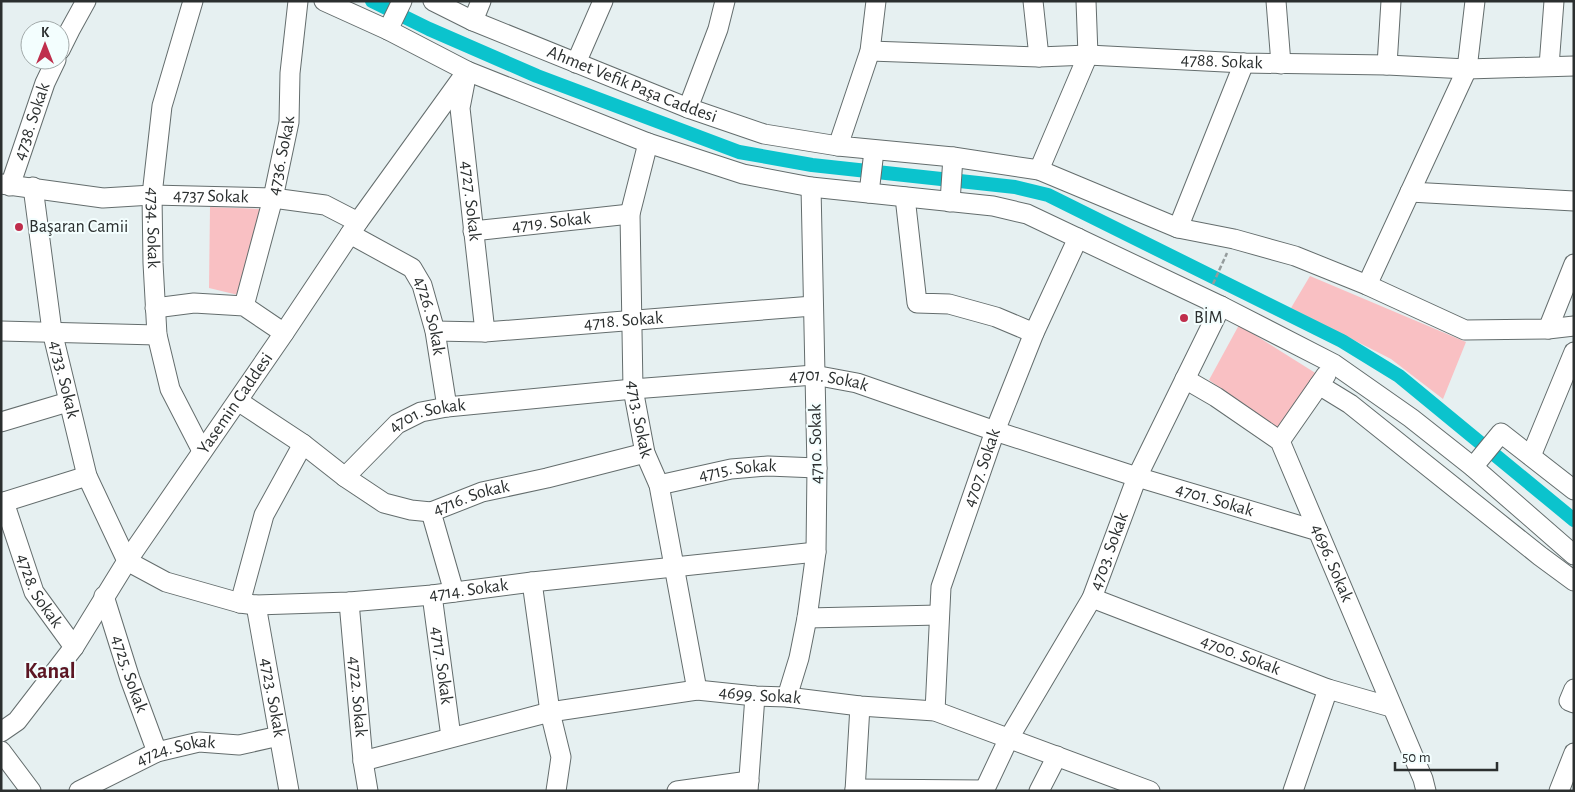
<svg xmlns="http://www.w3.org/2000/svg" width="1575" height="792" viewBox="0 0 1575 792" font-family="'Alegreya Sans',sans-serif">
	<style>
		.green { fill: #f9c0c3 }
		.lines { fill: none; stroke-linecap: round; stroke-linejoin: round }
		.canal { stroke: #0bc3cd; stroke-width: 14 }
		.minor-casing { stroke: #646d6d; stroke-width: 21 }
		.path { stroke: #959c9d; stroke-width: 2.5; stroke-dasharray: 5 2.5; stroke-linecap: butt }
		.minor { stroke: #fff; stroke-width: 19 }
		.poi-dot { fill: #bf2e4c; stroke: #f3fefe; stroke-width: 2 }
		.labels { text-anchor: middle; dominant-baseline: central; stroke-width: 4; stroke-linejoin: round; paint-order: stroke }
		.street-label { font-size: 18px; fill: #2b2f2f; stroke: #f3fefe }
		.poi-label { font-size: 18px; fill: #2b2f2f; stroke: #f3fefe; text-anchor: start }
		.district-label { font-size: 22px; font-weight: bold; fill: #5b1623; stroke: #f3fefe }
	</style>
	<rect width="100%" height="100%" fill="#e6f0f1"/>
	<g class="green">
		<path d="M210,207L260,209L238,295L209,288Z"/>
		<path d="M1310,276L1466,342L1443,399L1391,359L1291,308Z"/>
		<path d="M1239,325L1317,374L1277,429L1209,380Z"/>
	</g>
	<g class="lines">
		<path class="canal" d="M372,1L429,29L537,76L739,152L812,165L1015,187L1048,195L1342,341L1399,376L1574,520"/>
		<g class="minor-casing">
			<g id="minor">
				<path id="s1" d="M193,1L162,106L152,195L153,263L157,335L170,389L202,451"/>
				<path d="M324,1L388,30L467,71L648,143L743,174L811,187L993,206L1027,214L1221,306L1334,364L1411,418L1473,467L1574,555"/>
				<path id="s2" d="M433,1L473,21L688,108L764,134L838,146"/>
				<path d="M876,1L870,51L838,146L953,157L1039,170L1178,228L1234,239L1295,256L1367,285L1465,330L1548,329L1574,326"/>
				<path d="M1033,1L1039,57"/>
				<path d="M1276,1L1281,64"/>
				<path d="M473,21L481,1"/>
				<path d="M388,30L402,1"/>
				<path d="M60,50L70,30L86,1"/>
				<path id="s3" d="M870,51L1039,57L1088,55L1244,63L1387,65L1467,69L1574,66"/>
				<path d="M576,63L603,1"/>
				<path d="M1387,65L1391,1"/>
				<path d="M1549,66L1554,1"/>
				<path id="s4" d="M466,77L460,108L485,332"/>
				<path d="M688,108L718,29L725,1"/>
				<path id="s5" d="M648,143L630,214L633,389L645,453L659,485L697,690"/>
				<path d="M1039,170L1088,55L1086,1"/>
				<path id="s6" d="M1,184L103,198L152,195L273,198L325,205L358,222"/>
				<path id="s7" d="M10,186L45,83L56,60"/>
				<path id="s8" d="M33,187L52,331L87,476L127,561L166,582L240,603L256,605L349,602L432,595L532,582L816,552"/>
				<path d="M1410,192L1574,201"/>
				<path d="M869,193L874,151"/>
				<path d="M905,197L917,303L949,304L996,317L1034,333"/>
				<path d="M950,202L953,157"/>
				<path d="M1178,228L1244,63"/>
				<path id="s9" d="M473,231L630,214"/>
				<path id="s10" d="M350,234L412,268L422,285L435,331L447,407"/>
				<path d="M1367,285L1467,69L1475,1"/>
				<path id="s11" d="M244,306L273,198L289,122L290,73L298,1"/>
				<path d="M155,308L194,303L244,306L284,333"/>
				<path d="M1548,329L1574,264"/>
				<path d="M1,331L157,335"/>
				<path id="s12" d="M435,331L485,332L813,306"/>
				<path id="s13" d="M1185,379L1216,397L1280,441L1423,779L1426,791"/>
				<path d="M1319,385L1350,404L1540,556L1574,581"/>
				<path id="s14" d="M238,401L303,444L345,477L384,503L411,510L431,512L482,492L547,478L645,453"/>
				<path d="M1,422L68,402"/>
				<path d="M1280,441L1326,375"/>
				<path d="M1531,456L1574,352"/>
				<path d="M1473,467L1501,433L1574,490"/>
				<path id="s15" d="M345,477L397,424L421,412L447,407L633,389L814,375L857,383L995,431L1137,477L1318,531"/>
				<path id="s16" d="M659,485L731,469L768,466L817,468"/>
				<path id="s17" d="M4,502L34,592L74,647"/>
				<path d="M1,503L87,476"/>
				<path d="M431,512L454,592"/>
				<path d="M532,582L550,712L561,757L556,791"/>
				<path id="s18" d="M432,595L451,737"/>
				<path id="s19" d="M104,596L130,679L157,752"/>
				<path id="s20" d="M1092,598L1328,689L1391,707"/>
				<path id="s21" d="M349,602L363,761L368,791"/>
				<path d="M240,603L264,515L303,444"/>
				<path id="s22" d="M256,605L289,791"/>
				<path d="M807,618L939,615"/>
				<path d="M1574,689L1569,701L1574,703"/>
				<path d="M787,697L799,658L807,618L816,552L817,468L811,187"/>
				<path id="s23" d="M935,711L941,587L995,431L1034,333L1078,238"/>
				<path id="s24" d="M1,732L17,721L74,647L127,561L284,333L358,222L467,71"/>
				<path d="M1,751L31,791"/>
				<path id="s25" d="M363,761L550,712L697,690L755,696L787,697L860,706L935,711L1150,791"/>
				<path d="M855,789L985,790"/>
				<path id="s26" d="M79,791L157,752L199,742L239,745L279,736"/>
				<path d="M677,791L749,781"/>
				<path d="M748,791L755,696"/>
				<path d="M855,791L860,706"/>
				<path id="s27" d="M984,791L1009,738L1092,598L1137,477L1221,306"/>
				<path d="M1039,791L1057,756"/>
				<path d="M1293,791L1328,689"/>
				<path d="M1559,791L1574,753"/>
			</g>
		</g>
		<path class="path" d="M1213,284L1227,253"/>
		<use href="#minor" class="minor"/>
	</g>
	<g class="poi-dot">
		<circle cx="19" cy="227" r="5"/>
		<circle cx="1184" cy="318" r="5"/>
	</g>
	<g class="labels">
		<g class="street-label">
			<text stroke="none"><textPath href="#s3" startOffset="352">4788. Sokak</textPath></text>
			<text stroke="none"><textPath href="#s2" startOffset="216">Ahmet Vefik Paşa Caddesi</textPath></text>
			<text stroke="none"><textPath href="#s7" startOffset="68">4738. Sokak</textPath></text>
			<text stroke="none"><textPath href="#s11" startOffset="155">4736. Sokak</textPath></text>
			<text stroke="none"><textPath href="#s6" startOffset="211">4737 Sokak</textPath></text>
			<text stroke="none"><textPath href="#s4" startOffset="125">4727. Sokak</textPath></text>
			<text stroke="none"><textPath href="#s9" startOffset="79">4719. Sokak</textPath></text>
			<text stroke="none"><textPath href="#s1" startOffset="232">4734. Sokak</textPath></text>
			<text stroke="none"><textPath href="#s10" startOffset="122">4726. Sokak</textPath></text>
			<text stroke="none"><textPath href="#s12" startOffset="189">4718. Sokak</textPath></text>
			<text stroke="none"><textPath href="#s8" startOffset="195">4733. Sokak</textPath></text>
			<text stroke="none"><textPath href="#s15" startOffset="511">4701. Sokak</textPath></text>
			<text stroke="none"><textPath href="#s24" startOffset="405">Yasemin Caddesi</textPath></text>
			<text stroke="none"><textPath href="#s5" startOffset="279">4713. Sokak</textPath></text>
			<text stroke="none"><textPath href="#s15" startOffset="106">4701. Sokak</textPath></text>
			<text transform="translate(816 444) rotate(-91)">4710. Sokak</text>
			<text stroke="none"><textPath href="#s23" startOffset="250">4707. Sokak</textPath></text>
			<text stroke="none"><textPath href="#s16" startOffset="80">4715. Sokak</textPath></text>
			<text stroke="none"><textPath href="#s14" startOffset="269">4716. Sokak</textPath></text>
			<text stroke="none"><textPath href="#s15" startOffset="916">4701. Sokak</textPath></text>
			<text stroke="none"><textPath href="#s27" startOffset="271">4703. Sokak</textPath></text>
			<text stroke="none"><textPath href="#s13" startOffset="246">4696. Sokak</textPath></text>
			<text stroke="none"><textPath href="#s17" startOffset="96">4728. Sokak</textPath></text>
			<text stroke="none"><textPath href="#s8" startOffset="739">4714. Sokak</textPath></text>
			<text stroke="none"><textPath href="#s20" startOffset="159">4700. Sokak</textPath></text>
			<text stroke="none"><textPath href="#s18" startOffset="71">4717. Sokak</textPath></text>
			<text stroke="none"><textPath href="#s19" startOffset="82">4725. Sokak</textPath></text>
			<text stroke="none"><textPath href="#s25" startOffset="405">4699. Sokak</textPath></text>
			<text stroke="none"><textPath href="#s21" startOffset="95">4722. Sokak</textPath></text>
			<text stroke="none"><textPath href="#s22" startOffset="94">4723. Sokak</textPath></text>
			<text stroke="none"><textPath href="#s26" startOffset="106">4724. Sokak</textPath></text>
		</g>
		<g class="poi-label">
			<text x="29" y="227">Başaran Camii</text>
			<text x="1194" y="318">BİM</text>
		</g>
		<g class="district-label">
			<text x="50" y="671">Kanal</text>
		</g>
	</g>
	<rect width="1575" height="792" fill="none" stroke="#2b2f2f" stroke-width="5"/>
	<g transform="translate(45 45)"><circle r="24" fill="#f3fefe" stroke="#a3abab"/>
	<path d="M0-4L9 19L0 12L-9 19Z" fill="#bf2e4c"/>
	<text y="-8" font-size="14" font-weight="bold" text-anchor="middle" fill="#2b2f2f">K</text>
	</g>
	<path d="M1395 762v8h102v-8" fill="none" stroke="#2b2f2f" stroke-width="2.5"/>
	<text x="1402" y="762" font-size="15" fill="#2b2f2f" stroke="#f3fefe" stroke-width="4" paint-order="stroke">50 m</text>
</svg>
